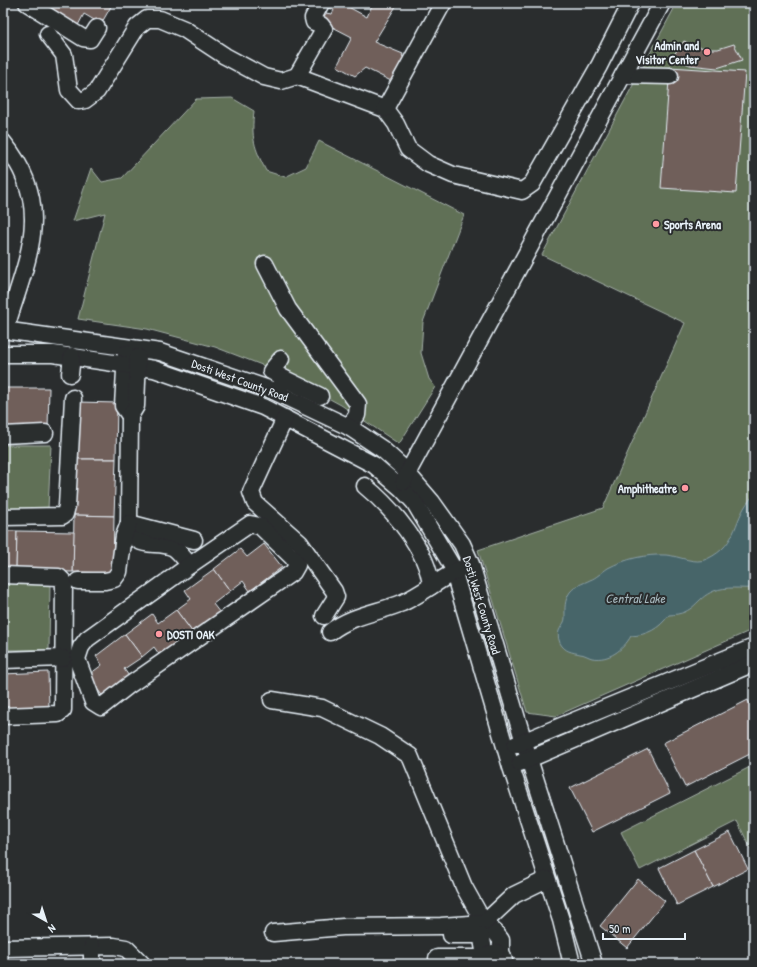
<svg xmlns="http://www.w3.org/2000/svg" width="757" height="967" viewBox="0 0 757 967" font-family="'Patrick Hand',sans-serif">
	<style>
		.green { fill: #616f57; stroke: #a4b0a8 }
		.water { fill: #476569; stroke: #879da2 }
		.building { fill: #705e5a; stroke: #e8f1f8 }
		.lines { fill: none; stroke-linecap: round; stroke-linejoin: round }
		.minor-casing { stroke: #e8f1f8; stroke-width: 19 }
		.minor { stroke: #2a2d2e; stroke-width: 16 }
		.poi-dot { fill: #ff9aa2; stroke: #2a2d2e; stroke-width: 1.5 }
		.labels { text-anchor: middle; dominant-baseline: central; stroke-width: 4; stroke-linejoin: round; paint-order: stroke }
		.poi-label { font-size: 12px; font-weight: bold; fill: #e8f1f8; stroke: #2a2d2e; text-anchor: end }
		.street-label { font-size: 12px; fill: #e8f1f8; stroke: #2a2d2e }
		.water-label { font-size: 13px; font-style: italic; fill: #a8b9bf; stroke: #2a2d2e }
	</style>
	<rect width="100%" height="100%" fill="#2a2d2e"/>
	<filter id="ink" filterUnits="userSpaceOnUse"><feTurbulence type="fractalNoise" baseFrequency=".025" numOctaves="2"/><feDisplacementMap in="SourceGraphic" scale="8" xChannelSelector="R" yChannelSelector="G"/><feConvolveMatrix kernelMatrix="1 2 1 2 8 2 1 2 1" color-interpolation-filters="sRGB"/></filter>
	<g filter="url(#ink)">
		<g class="green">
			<path d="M677,3H744L754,6V629L556,716L527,712L478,550L603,508L685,323L542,255Z"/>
			<path d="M232,98L254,111C251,138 254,147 266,171L285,177L306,167L319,141L464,215L423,322L421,353L429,379L435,387L399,444L341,405L280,372L215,347L147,329L78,319L105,213L73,221L91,168L102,182L122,178L196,99Z"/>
			<path d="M3,445H51L48,509L3,512Z"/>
			<path d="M3,581L50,582L49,650H3Z"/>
			<path d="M754,765V855L737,821L640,870L621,832Z"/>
		</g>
		<path class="water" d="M754,495V588C741,589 726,586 714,591C694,599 696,614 669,615C659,629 647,635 631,636C623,650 609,661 592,658C588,657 584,654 580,654C572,652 565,652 560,643C554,629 565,626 565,618C565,608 564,601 570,592C576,585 582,584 590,580C596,578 602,572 608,568C625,559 646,554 666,555C680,556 695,565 707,559C741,543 731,518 754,495Z"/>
		<g class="building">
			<path d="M52,3H113L101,24L84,14L76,29L46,13Z"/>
			<path d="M331,3H341L367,17L373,3H398L374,42L403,54L402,56L407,59L402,68L399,66L394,74L398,75L393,82L365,68L355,76L337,66L352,37L323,22L327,19L323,17L325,13L332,14L334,10L328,7Z"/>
			<path d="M684,41L692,45L709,49H718L734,44L742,60L717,68L690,65L673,56Z"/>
			<path d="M670,67L745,72L736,193L661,188Z"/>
			<path d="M3,388H49L48,428L3,427Z"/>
			<path d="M77,402L117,403L116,459H76Z"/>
			<path d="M76,459H116L114,516L74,515Z"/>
			<path d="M74,515L114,516L113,573L73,572Z"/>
			<path d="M3,531H17L16,571L3,569Z"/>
			<path d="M17,531L74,532L73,572L16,571Z"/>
			<path d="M264,544L282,567L250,591L243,581L230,591L214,569L240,549L247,557Z"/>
			<path d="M214,569L230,591L213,604L220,613L193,633L176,610L191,599L185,590Z"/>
			<path d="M176,610L193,633L161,657L154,647L142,657L125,634L152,614L158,623Z"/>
			<path d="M125,634L142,657L124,669L131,679L105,699L87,676L102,665L96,656Z"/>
			<path d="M48,672L49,709L3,711V674Z"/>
			<path d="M748,700L754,713V752L685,787L663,743Z"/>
			<path d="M648,749L670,793L592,832L570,788Z"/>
			<path d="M730,832L748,869L713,887L694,850Z"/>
			<path d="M694,850L713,887L677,905L659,868Z"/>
			<path d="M638,879L665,901L627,948L600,926Z"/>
		</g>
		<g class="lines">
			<g class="minor-casing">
				<g id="minor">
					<path d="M27,3L83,38L90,39L97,28"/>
					<path d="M48,34L64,55L69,90L79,101L85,100L97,91L137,27L147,19H160L184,29L225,56L264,77L281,81L297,76L385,109L396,124L408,149L428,164L453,175L522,191L532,184L599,66L631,3"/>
					<path d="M623,75L670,76"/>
					<path d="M297,76L324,29L321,25L314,22L313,18L321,3"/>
					<path d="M385,109L443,3"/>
					<path d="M3,142C53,203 30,252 9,318L3,324"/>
					<path d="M265,264L288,309L358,404L357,415L349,427"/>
					<path d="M3,330L160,352L269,389L349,427L382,449L402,467L432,502L462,544L471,564L529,759L594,964"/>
					<path d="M126,353L123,406L130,416"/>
					<path d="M3,354H53L154,369L263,407L374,465L402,489L414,502L452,566L511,767L561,920L572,964"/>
					<path d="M138,357L136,406L130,416L129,523C135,554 156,538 174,548C180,552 185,560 190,565"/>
					<path d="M281,359L271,371L285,379"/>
					<path d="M70,374L72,356"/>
					<path d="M277,392L285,379L320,396"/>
					<path d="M285,418L251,492L255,503L300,543L334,591L336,597L324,616"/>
					<path d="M3,435L45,433"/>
					<path d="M404,482L407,474L662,3"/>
					<path d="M365,486C392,508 428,550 431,586"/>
					<path d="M3,517L62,516L65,514L67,506L73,398"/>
					<path d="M129,523L194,540"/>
					<path d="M250,524L260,526L293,558L297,565L293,572L128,686L101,707L93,702L77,659L81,647L87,639L190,565Z"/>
					<path d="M3,575L59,577L64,582L63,710L58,714L3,716"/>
					<path d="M78,581H105L114,579L119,572L124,536L129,523"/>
					<path d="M330,632C352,615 377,613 402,603C424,593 442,577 464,567"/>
					<path d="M3,660L63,658"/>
					<path d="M272,700L322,708L380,736L410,756L464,887L484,923L495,932L501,940V951L505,964"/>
					<path d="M515,745L754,647"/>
					<path d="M520,763L754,663"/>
					<path d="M273,933L343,927L441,926L484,923L514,895L547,879"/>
					<path d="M451,935H479L482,939L485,956"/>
					<path d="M3,948L114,946L126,948L142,964"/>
					<path d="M437,958H480L496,952"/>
					<path d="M92,964V947"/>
				</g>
			</g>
			<use href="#minor" class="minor"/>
		</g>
	</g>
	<g class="poi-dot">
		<circle cx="707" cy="52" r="4"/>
		<circle cx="656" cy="224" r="4"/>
		<circle cx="685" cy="488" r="4"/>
		<circle cx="159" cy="634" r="4"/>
	</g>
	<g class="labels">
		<g class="poi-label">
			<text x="699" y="45">Admin and<tspan x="699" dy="14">Visitor Center</tspan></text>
			<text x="664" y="224" text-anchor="start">Sports Arena</text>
			<text x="677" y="488">Amphitheatre</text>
			<text x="167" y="634" text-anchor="start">DOSTI OAK</text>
		</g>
		<g class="street-label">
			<text transform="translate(240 380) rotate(20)">Dosti West County Road</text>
			<text transform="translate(482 605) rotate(73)">Dosti West County Road</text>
		</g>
		<g class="water-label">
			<text x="635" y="598">Central Lake</text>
		</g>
	</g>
	<rect width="757" height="967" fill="none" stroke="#2a2d2e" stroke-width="16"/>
	<rect x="8" y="8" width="741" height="951" fill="none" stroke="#e8f1f8" stroke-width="1.5" filter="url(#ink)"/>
	<g transform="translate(46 921) rotate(141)" stroke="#2a2d2e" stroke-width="3" paint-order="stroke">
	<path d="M0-3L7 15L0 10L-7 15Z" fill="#e8f1f8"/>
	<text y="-6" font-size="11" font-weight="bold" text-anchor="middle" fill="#e8f1f8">N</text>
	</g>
	<path d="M603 933v6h82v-6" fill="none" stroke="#e8f1f8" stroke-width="2"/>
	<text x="609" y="933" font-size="12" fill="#e8f1f8" stroke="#2a2d2e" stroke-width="3" paint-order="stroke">50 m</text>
</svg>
